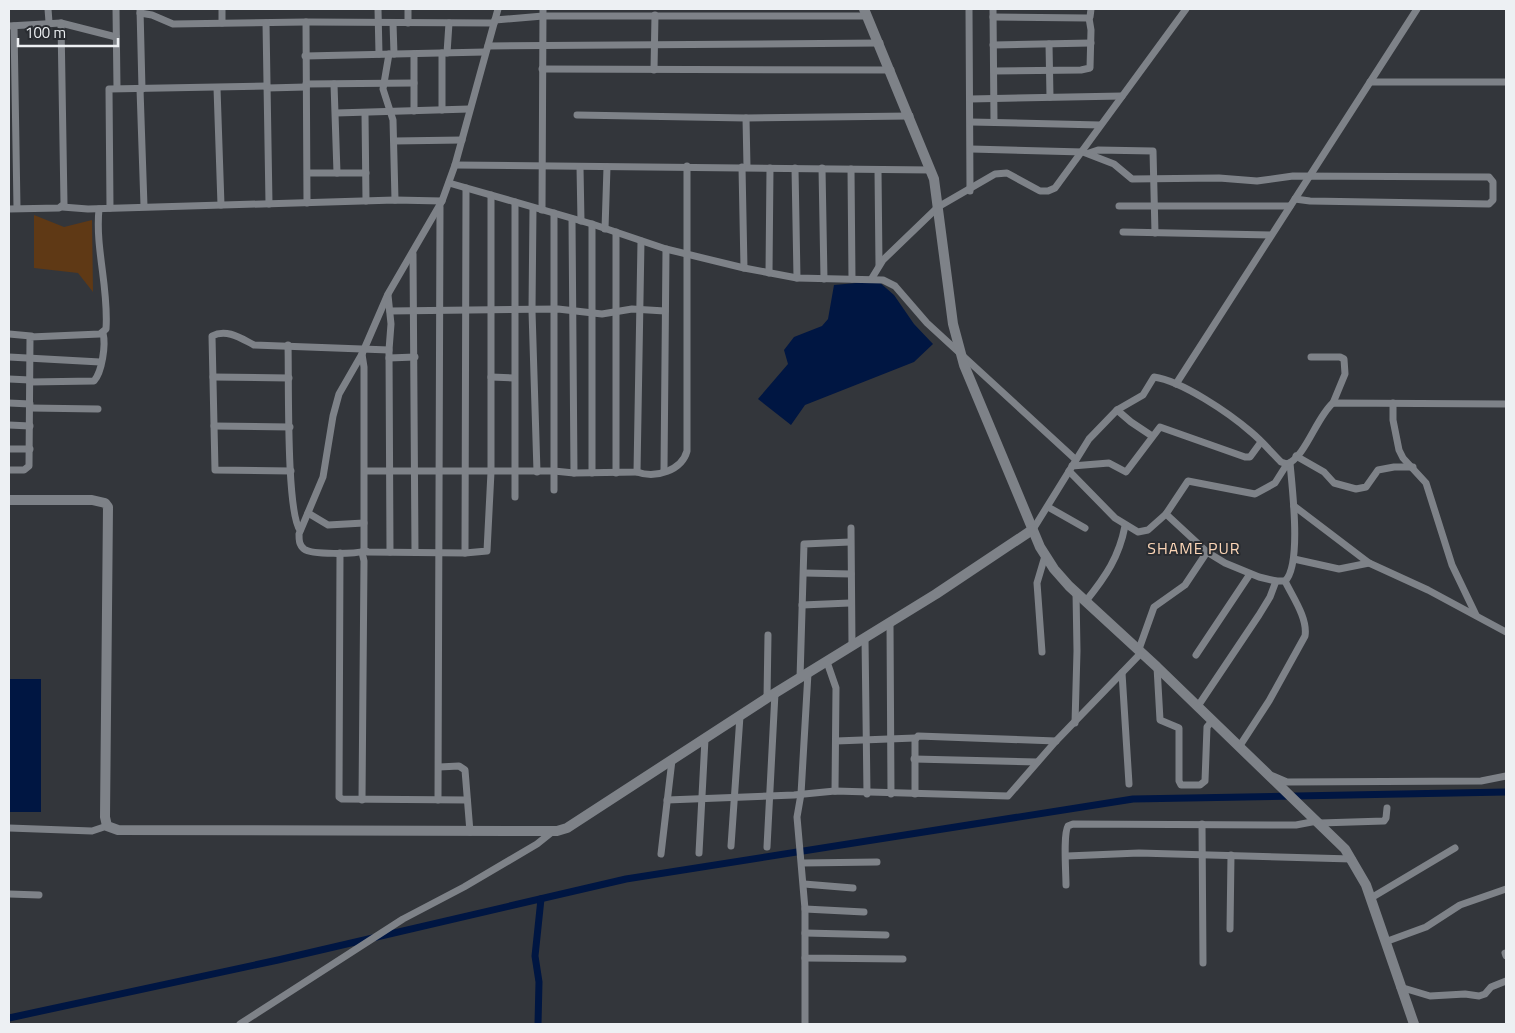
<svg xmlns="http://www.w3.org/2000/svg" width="1515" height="1033" viewBox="0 0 1515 1033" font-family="'Titillium Web',sans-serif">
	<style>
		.green { fill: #5f3915 }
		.water { fill: #001642 }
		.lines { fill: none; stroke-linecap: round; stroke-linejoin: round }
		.canal { stroke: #001642; stroke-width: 7 }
		.street { stroke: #7e8288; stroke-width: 7 }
		.secondary { stroke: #7e8288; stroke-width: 10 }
		.labels { text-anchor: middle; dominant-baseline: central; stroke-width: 4; stroke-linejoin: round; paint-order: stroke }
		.quarter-label { font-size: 16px; letter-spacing: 1px; fill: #fcd6b7; stroke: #292c31 }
	</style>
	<rect width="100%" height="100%" fill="#33363b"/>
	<path class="green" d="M34,215L64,227L92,220L93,292L78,273L34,268Z"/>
	<g class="water">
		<path d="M878,281L894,295L914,324L933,344L914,362L805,405L791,425L758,399L788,364L784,350L794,337L822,326L828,319L834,285Z"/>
		<rect x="9" y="679" width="32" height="133"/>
	</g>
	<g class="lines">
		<g class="canal">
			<path d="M9,1018L278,960L626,879L1133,799L1506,792"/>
			<path d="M538,1024L539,982L535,956L541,899"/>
		</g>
		<g class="street">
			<path d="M48,9L49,22"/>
			<path d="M116,9L117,88"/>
			<path d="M140,9L142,89"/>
			<path d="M222,9V23"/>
			<path d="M378,9L379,54"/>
			<path d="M408,9V23"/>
			<path d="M969,9L970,191"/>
			<path d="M993,9L994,122"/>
			<path d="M140,13L152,15L173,24L306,22L494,23"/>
			<path d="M993,17L1087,18L1090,17L1091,9"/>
			<path d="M495,20L543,16H867"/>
			<path d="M306,22L307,203"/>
			<path d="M266,23L269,204"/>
			<path d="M393,23L394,54"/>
			<path d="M9,26L61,23L116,37"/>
			<path d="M14,26L17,208"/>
			<path d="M1049,44L1050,97"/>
			<path d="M993,45L1091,43"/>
			<path d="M488,46L880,43"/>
			<path d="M442,53V110"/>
			<path d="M447,53L449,23"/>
			<path d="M389,54L383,89L393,120L395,200"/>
			<path d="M414,54V111"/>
			<path d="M305,56L485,52"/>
			<path d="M542,69L891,70"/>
			<path d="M654,70L655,15"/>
			<path d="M994,71L1081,70L1090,68L1091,30L1089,18"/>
			<path d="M1370,82H1506"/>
			<path d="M306,84L414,83"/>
			<path d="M334,84L337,173"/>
			<path d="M217,88L221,205"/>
			<path d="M267,88L306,87"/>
			<path d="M140,89L144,206"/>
			<path d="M970,99L1122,96"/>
			<path d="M336,113L469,109"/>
			<path d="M365,113L366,201"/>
			<path d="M577,115L746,118L910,116"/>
			<path d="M746,118L747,167"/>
			<path d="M971,122L1100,125"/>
			<path d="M394,141L462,140"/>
			<path d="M971,149L1083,152L1114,164L1132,179L1219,178L1257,181L1293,176L1489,177L1493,182V200L1489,204L1310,201L1295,199"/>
			<path d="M1089,153L1098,150L1153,151L1155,233"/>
			<path d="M455,165L931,170"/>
			<path d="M580,167L581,221"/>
			<path d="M742,167L744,268"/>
			<path d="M795,168L797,278"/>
			<path d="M822,168L824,279"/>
			<path d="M851,169L852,279"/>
			<path d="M878,170L879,265"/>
			<path d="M308,173H366"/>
			<path d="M449,183L592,224L666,249L744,268L797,278L883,280L895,286L927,323L1075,459"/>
			<path d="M515,202V497"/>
			<path d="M1119,206H1290"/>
			<path d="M62,207L88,209L395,200L442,201"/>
			<path d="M110,208L109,89L267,86"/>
			<path d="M533,208L532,311L537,472"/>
			<path d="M9,209L59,208L64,204L61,23"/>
			<path d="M542,210L543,9"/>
			<path d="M554,213V490"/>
			<path d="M572,219L574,473"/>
			<path d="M592,224V473"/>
			<path d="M605,229L607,167"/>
			<path d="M616,232V473"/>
			<path d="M1123,232L1271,235"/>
			<path d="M413,254L415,552"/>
			<path d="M769,273L770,168"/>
			<path d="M872,278L883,260L938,207L995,174L1007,173L1040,191H1048L1055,188L1186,9"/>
			<path d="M388,295L391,324L389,350L390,552"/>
			<path d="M390,311L558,309L602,314L632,309L665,311"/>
			<path d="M9,334L31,336"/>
			<path d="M288,345C289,377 286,512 300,530"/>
			<path d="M362,354L364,367V550L368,552L465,553L487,551L491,472V195"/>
			<path d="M9,357L100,362"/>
			<path d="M1311,357H1340L1344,359L1345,374L1333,403"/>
			<path d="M389,358L415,357"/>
			<path d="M213,377L289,378"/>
			<path d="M491,377L514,378"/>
			<path d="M9,379L30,380"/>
			<path d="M30,382L94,381C102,372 106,345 103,333"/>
			<path d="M1176,384L1417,9"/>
			<path d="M9,403L30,404"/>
			<path d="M1393,403V420L1399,450L1403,458L1426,483L1452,565L1476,615"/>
			<path d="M30,408L98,409"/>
			<path d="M1117,410L1131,422L1152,436"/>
			<path d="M9,425L30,426"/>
			<path d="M214,426L290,427"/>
			<path d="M9,449H30"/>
			<path d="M1296,456L1324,472L1334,483L1356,489L1366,487L1378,470L1394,467H1413"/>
			<path d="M1287,464L1275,483L1255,494L1188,481L1166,514L1207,552L1225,563L1259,577L1276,581H1285C1302,565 1292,487 1290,463"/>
			<path d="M1072,466L1109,463L1126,472L1160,427L1245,457H1250L1261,442"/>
			<path d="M9,470H24L29,466L30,337L100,334L106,329C109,288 95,249 99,209"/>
			<path d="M291,471L215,470L212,336C227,328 242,339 254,345L389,350"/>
			<path d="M366,471H554L574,473L637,472L641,241"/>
			<path d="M664,471L666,249"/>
			<path d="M1069,471L1115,518L1138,532L1148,530L1166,514"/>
			<path d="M637,472C656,479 682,470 687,451V166"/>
			<path d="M1294,506L1369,563L1428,590L1506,632"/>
			<path d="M1048,507L1085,528"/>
			<path d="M308,513L328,525L364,523"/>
			<path d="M851,528L852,646"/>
			<path d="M1032,531L1089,439L1117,410L1143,395L1154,377C1182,381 1229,413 1251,432C1262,441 1271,452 1281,462L1287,464C1305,458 1317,416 1333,403L1506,404"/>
			<path d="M365,551C355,554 312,555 304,549C299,545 299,540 299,534L323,477L333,416L339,394L362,354L388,294L442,201L455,165L498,9"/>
			<path d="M362,552L364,561L362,800"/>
			<path d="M340,553L339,797L342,799L467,800"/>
			<path d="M465,553L466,188"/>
			<path d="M1294,559L1339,569L1369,563"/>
			<path d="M804,573L851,574"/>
			<path d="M1086,601C1106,576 1119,557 1125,526"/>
			<path d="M802,605L850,603"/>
			<path d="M890,623L891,794"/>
			<path d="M865,638L867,794"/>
			<path d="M1139,649L1154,607L1185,585L1207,552"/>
			<path d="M1042,652L1037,583L1045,556"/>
			<path d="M1196,655L1250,574"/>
			<path d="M827,662L836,688L835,791"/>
			<path d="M1157,667L1160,720L1179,728V781L1181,785H1200L1205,781L1207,727L1212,721"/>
			<path d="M808,673L801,794L797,817L805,909V958L903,959"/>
			<path d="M1122,673L1129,784"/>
			<path d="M800,678L804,544L850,542"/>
			<path d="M767,698L768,635"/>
			<path d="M1198,706L1259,615L1270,597L1276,581"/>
			<path d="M1075,723L1077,651L1076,592"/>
			<path d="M836,741L915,738"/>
			<path d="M1239,747L1269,701L1305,636C1308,618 1292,596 1285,581"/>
			<path d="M914,759L1037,762"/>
			<path d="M439,767L459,766L465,770L470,832"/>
			<path d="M1273,776L1287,782L1481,781L1506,776"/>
			<path d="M915,794V740L918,736L1056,741"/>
			<path d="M438,800L440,207"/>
			<path d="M667,800L794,795L835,791L1008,796L1056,741L1142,652"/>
			<path d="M1320,823L1384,821L1386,818L1387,808"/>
			<path d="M1202,824L1203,963"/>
			<path d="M9,828L92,831L107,826"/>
			<path d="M731,846L740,716"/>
			<path d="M767,847L775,693"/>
			<path d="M699,853L705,739"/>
			<path d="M661,854L672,760"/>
			<path d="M1067,856L1139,853L1352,859"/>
			<path d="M802,863L877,862"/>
			<path d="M804,884L853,888"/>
			<path d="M1066,885C1066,873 1063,834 1068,826L1073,824L1296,825L1317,821"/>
			<path d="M9,894L39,895"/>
			<path d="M1371,898L1455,848"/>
			<path d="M805,909L864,912"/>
			<path d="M1230,929L1231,855"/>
			<path d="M805,933L886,935"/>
			<path d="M1385,942L1426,927L1460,905L1506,889"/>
			<path d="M1505,953L1506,956"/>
			<path d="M1400,987L1430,996L1465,994L1479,996L1485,994L1491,987L1506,981"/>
			<path d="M240,1024L403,919L464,887L537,844L552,832"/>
			<path d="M805,1024V958"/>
		</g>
		<g class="secondary">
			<path d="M864,9L934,179L953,324L964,365L1040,547L1054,569L1069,586L1157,667L1345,849L1366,885L1414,1024"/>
			<path d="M9,500H92L105,503L108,507L105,817L107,826L118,830L557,831L567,828L767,698L936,594L1032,530"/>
		</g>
	</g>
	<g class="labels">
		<g class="quarter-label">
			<text x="1194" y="548">SHAME PUR</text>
		</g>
	</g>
	<rect width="1515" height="1033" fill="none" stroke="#edf0f3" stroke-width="20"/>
	<path d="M18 38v8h100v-8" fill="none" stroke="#edf0f3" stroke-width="2.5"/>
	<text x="25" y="38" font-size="15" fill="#edf0f3" stroke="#292c31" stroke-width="4" paint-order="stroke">100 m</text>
</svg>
